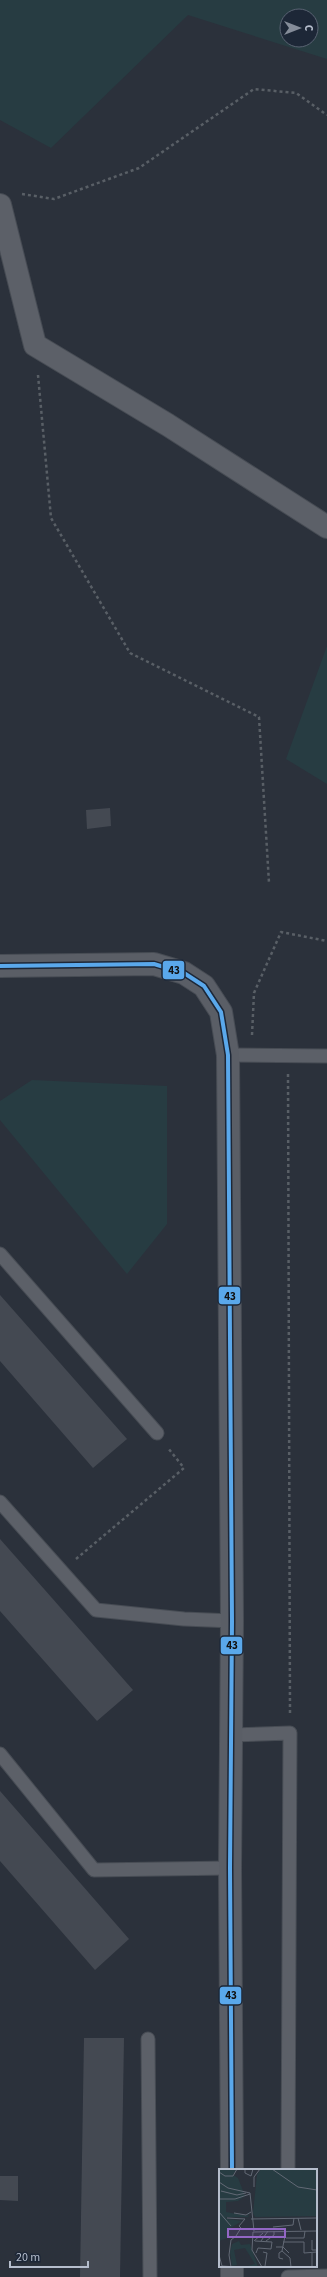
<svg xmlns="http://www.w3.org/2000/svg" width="327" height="2277" viewBox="0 0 327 2277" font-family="'Source Sans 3',sans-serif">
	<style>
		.green { fill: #273c42; fill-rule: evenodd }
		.building { fill: #444952 }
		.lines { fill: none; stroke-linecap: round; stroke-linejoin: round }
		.lane-casing { stroke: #474c54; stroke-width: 15 }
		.street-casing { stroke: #474c54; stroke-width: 24 }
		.secondary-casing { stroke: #474c54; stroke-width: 24 }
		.path { stroke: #595f66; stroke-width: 2.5; stroke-dasharray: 3 3; stroke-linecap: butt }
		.lane { stroke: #5c6068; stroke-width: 13 }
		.street { stroke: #5c6068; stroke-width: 22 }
		.secondary { stroke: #5a5e66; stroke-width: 22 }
		.bus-1-casing { stroke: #1d2737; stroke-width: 7 }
		.bus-1 { stroke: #5aa8eb; stroke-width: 4 }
		.inset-road { fill: none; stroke: #626975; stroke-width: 1 }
		.view { fill: #9266c4; fill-opacity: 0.15; stroke: #9266c4; stroke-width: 2 }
		.inset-edge { fill: none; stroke: #b5bdcc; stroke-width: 2 }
		.line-badge { stroke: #1d2737; stroke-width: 1.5 }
		.pale-badge-label { font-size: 11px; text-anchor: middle; font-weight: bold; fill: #111 }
	</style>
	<rect width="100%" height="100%" fill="#2b313b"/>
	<g class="green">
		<path d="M0,0H327V59L188,15L51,148L0,120ZM287,16H311V40H287Z"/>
		<path d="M327,646V784L286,759Z"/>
		<path d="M32,1080L167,1086V1224L127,1274L0,1120V1101Z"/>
	</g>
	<g class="building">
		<path d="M110,808L111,826L87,829L86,810Z"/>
		<path d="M0,1295L127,1439L93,1468L0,1361Z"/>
		<path d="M0,1539L133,1690L97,1721L0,1611Z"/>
		<path d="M0,1791L129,1939L95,1970L0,1861Z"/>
		<path d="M84,2038H124L120,2277H80Z"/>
		<path d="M0,2176H18V2201L0,2200Z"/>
	</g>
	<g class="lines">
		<g class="lane-casing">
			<g id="lane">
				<path d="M228,1055L327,1056"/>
				<path d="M0,1254L157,1433"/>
				<path d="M0,1502L96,1610L184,1619L232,1621"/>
				<path d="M231,1735L290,1733L288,2170"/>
				<path d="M0,1754L94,1870L230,1868"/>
				<path d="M148,2039L150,2277"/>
				<path d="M288,2277L327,2276"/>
			</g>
		</g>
		<g class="street-casing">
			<path id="street" d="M0,205L35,345L168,425L327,527"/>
		</g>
		<g class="secondary-casing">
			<g id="secondary">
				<path d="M0,966L154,964L184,973L204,986L221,1012L228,1055L232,1621L230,1868L232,2170"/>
				<path d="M232,2266V2277"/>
			</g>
		</g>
		<g class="path">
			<path d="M22,194L54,199L139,168L254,89L296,93L327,115"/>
			<path d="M38,375L51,518L130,653L259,717L269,883"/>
			<path d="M252,1035L254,993L281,932L327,941"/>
			<path d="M288,1074L290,1713"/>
			<path d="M76,1559L184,1468L168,1448"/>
		</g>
		<use href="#lane" class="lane"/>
		<use href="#street" class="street"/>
		<use href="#secondary" class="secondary"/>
		<g class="bus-1-casing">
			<path id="bus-1" d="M0,966L154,964L184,973L204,986L221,1012L228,1055L232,1621L230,1868L232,2170"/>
		</g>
		<use href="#bus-1" class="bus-1"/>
	</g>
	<g transform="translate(219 2169)">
		<rect width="98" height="98" fill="#2b313b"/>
		<path d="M0,0H17L14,6L19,9L26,27L19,32L7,33V43L28,47L30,43L29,48H7L8,50L23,52L10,60L11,68L0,72ZM42,0H98V47L36,48L34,44L38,6ZM20,72L22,76L31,75L39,98H25L36,95L26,79L15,81L18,96L13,97L11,83L13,75Z" fill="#273c42"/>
		<path class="inset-road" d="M26,0V4L32,7L34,0M53,0L79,18L98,21M0,3L6,7H14L18,0M0,13L9,19L31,24M35,18V8L41,0M2,22L18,26L27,24M31,24L35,62M0,30H16L31,25M0,43L12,57M15,44L27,46L32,43M8,49L26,50L20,57L22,59L17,67L12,71L10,86L12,98M79,49L82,61M32,50L98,49M54,58L74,56L75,49M67,62L63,82L71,89L72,98M67,69H85L86,62M93,71V81H98M35,72L44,64M36,72L53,73L52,80L39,79L37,84M42,72L49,62M47,72L55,66V62M64,73H85V84L98,83M57,78H64L70,84M63,82L60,84V89L64,90M44,83L48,84L46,97M0,86L3,97L18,98M43,98L33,81L34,63L98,62M93,98V84"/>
		<path class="view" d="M9,60H66V68H9Z"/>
		<rect width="98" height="98" class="inset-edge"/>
	</g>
	<g class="line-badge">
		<rect x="162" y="960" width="23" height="20" rx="4" fill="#5aa8eb"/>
		<rect x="218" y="1286" width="23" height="19" rx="4" fill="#5aa8eb"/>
		<rect x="220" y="1636" width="23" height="19" rx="4" fill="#5aa8eb"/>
		<rect x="219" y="1986" width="23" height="19" rx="4" fill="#5aa8eb"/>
	</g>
	<g class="pale-badge-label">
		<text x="174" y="974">43</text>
		<text x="230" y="1300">43</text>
		<text x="232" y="1649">43</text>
		<text x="231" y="1999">43</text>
	</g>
	<g transform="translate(299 28) rotate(90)"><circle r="19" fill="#1d2737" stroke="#5a6373"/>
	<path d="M0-3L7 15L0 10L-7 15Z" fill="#858c99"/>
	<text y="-6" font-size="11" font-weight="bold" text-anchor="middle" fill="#b5bdcc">С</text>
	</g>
	<path d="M10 2261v6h78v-6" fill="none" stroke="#b5bdcc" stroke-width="2"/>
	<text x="16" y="2261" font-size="12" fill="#b5bdcc" stroke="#1d2737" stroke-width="3" paint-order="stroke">20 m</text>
</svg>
